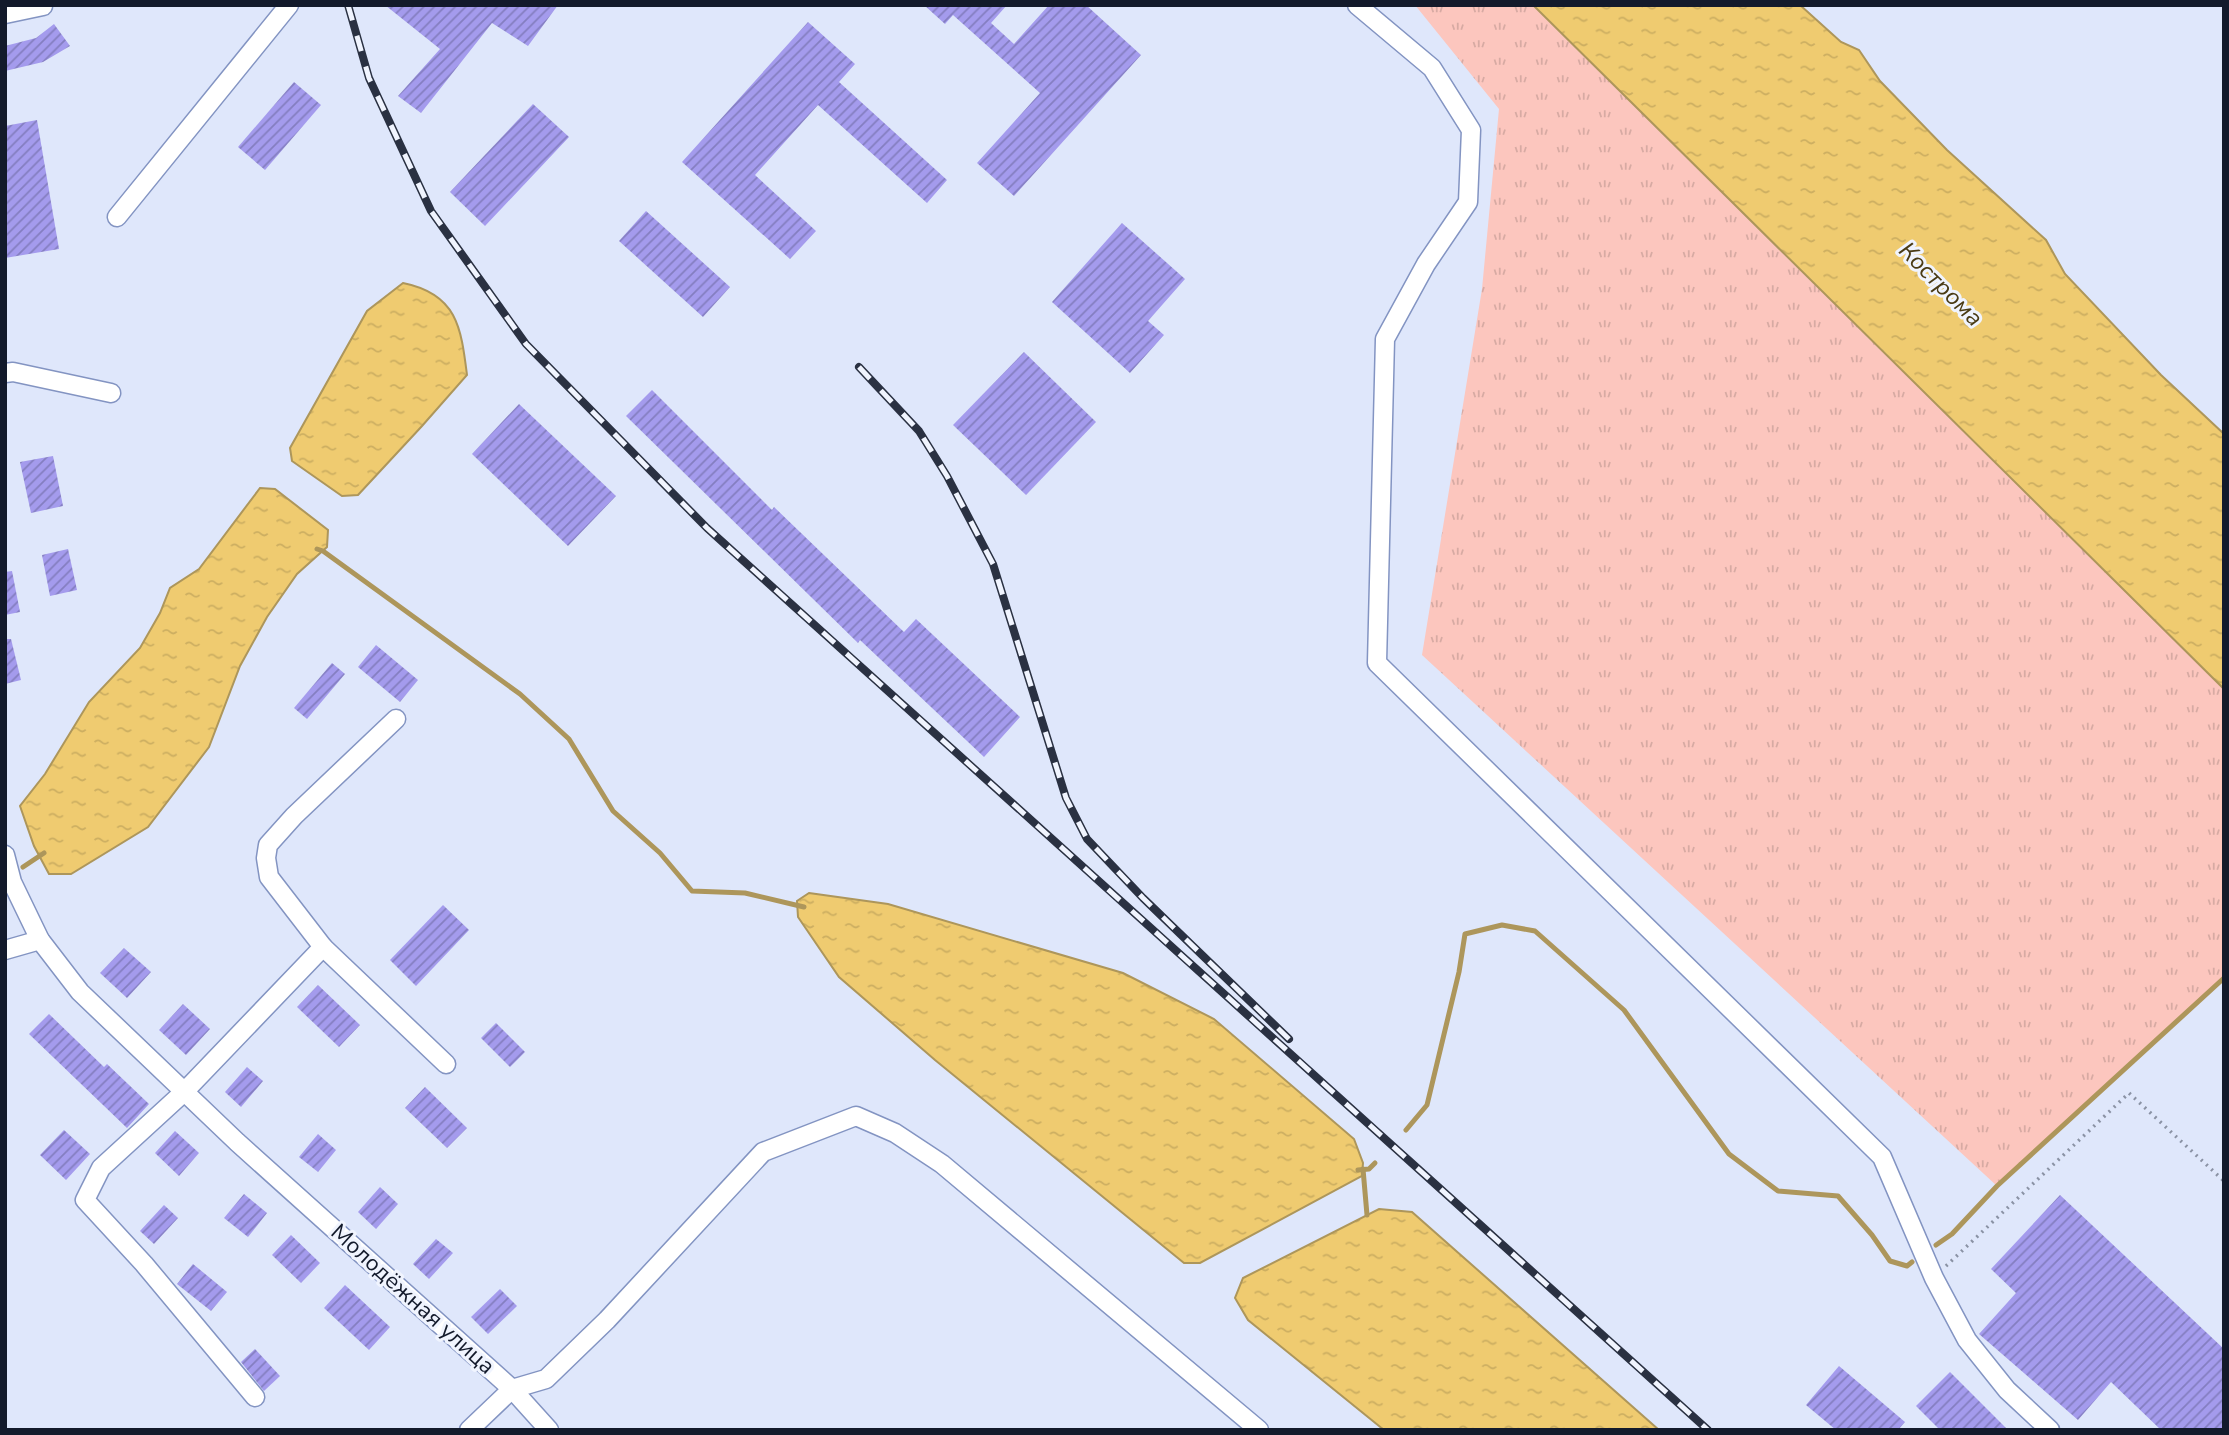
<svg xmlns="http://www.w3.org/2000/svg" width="2229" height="1435" viewBox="0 0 2229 1435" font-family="'Nunito Sans',sans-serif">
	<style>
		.grass { fill: url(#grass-tufts) }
		.water { fill: url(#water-ripples); stroke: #ad965b; stroke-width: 2 }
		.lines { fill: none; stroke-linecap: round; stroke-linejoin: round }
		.stream { stroke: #ad965b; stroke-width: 5 }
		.building { fill: url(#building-hatch) }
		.minor-casing { stroke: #8394c2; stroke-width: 21 }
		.path { stroke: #8a92a4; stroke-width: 3.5; stroke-dasharray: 2 5; stroke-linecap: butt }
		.minor { stroke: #fff; stroke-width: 18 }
		.rail-casing { stroke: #2a3142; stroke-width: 8 }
		.rail { stroke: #f0f4fe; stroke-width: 5; stroke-dasharray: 16; stroke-linecap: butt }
		.labels { text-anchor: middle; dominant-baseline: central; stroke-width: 6; stroke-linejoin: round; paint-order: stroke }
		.street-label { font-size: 23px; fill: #131a2b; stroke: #f0f4fe }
		.water-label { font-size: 24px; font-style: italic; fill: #4a3b14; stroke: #f0f4fe }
	</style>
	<defs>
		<pattern id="grass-tufts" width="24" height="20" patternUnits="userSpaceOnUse" patternTransform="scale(1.75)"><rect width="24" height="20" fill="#fcc6be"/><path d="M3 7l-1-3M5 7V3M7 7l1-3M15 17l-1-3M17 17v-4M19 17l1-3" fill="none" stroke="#d7aaa3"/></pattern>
		<pattern id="water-ripples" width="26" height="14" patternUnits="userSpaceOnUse" patternTransform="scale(1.75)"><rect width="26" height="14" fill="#efcb70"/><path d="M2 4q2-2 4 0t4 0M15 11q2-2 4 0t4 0" fill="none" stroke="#ccae61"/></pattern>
		<pattern id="building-hatch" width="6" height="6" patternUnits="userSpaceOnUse" patternTransform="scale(1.75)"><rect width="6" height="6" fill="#a49bed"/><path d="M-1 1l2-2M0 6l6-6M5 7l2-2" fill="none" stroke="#847ec0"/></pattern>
	</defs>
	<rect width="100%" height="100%" fill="#dfe7fb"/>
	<path class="grass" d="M1415,5H1533L2224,689V978L1997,1186L1422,655L1482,289L1499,109Z"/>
	<g class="water">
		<path d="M1533,5H1800L1841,42L1859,50L1880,81L1947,150L2046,240L2065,274L2161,375L2224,434V689Z"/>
		<path d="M403,283C457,294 461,327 467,375L422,426L358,495L342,496L292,461L290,448L367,311Z"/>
		<path d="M260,488L275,489L328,530L327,547L297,574L267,617L240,666L209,747L148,827L71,874H49L34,846L20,806L45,774L89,702L140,648L160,613L170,588L199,569Z"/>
		<path d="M809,893L888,904L1123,973L1214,1019L1354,1139L1363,1163L1362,1176L1200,1263H1184L935,1060L839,977L798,917L797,901Z"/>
		<path d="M1379,1209L1412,1212L1659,1430H1384L1248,1320L1235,1298L1243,1278Z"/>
	</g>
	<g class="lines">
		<g class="stream">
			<path d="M317,549L323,551L520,694L569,739L613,811L660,853L692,891L745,893L804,907"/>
			<path d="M23,867L44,853"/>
			<path d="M1406,1130L1427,1105L1459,972L1465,934L1502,925L1535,931L1624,1010L1729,1154L1778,1191L1838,1196L1872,1235L1890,1261L1907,1266L1912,1262"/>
			<path d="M1363,1169L1367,1215"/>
			<path d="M1358,1170L1369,1169L1375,1163"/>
			<path d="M1936,1245L1952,1234L1997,1186L2224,978"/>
		</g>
	</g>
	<g class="building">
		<path d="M385,5H558L528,46L492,23L421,113L398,96L440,49Z"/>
		<path d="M924,5H1007L991,23L1014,44L1049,5H1086L1141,55L1014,196L977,163L1040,93L953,15L945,24Z"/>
		<path d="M808,22L855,64L839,82L947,180L927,203L818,105L755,175L816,231L790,259L682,162Z"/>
		<path d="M54,24L70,46L43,62L5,71V46L36,38Z"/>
		<path d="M294,82L321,105L265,170L238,147Z"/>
		<path d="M533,104L569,137L485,226L450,192Z"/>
		<path d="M37,120L59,249L5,258V126Z"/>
		<path d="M646,211L730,287L703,317L619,241Z"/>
		<path d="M1122,223L1185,279L1148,321L1164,335L1130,373L1052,302Z"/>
		<path d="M1024,352L1096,422L1026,495L953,425Z"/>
		<path d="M652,390L772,510L774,507L904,632L916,619L1020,717L984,757L860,640L858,643L626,416Z"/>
		<path d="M519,404L616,496L568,546L472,454Z"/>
		<path d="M53,456L63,506L31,513L20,462Z"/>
		<path d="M68,549L77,590L50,596L42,555Z"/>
		<path d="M12,571L20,612L5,615V572Z"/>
		<path d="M5,639H11L21,680L5,684Z"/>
		<path d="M376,645L418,680L400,702L358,667Z"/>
		<path d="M332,663L345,674L307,719L294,708Z"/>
		<path d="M443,905L469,930L416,986L390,960Z"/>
		<path d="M124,948L151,972L127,998L100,973Z"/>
		<path d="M318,985L360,1025L339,1047L297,1007Z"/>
		<path d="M183,1004L210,1029L186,1055L159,1030Z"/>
		<path d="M49,1014L104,1067L107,1064L149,1104L127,1128L29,1034Z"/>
		<path d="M496,1023L525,1052L510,1067L481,1038Z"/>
		<path d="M247,1067L263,1081L241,1107L225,1092Z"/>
		<path d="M425,1087L467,1128L447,1148L405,1108Z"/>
		<path d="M64,1130L90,1154L66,1180L40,1155Z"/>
		<path d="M175,1131L199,1153L179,1176L155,1153Z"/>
		<path d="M318,1134L336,1150L318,1172L299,1157Z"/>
		<path d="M380,1187L398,1204L376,1229L358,1212Z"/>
		<path d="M244,1194L267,1213L248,1237L224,1218Z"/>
		<path d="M2060,1195L2224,1349V1426L2220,1430H2161L2111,1382L2078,1420L1979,1334L2016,1293L1991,1269Z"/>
		<path d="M164,1205L178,1218L154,1244L140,1231Z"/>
		<path d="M291,1235L320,1263L301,1283L272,1255Z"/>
		<path d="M436,1239L453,1253L429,1279L413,1264Z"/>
		<path d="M193,1264L227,1292L211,1311L177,1284Z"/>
		<path d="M345,1285L390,1327L369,1350L324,1308Z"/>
		<path d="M500,1289L517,1306L488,1334L471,1317Z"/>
		<path d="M255,1349L280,1376L264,1391L241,1362Z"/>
		<path d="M1839,1366L1905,1422L1898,1430H1836L1806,1405Z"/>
		<path d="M1950,1372L2008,1430H1940L1916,1406Z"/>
	</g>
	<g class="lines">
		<g class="minor-casing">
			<g id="minor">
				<path d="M1357,5L1432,68L1471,130L1468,202L1426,264L1385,339L1377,663L1882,1157L1934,1278L1967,1340L2007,1390L2050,1430"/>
				<path d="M5,14L43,6"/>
				<path d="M117,217L289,5"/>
				<path d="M5,373L13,372L111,393"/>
				<path d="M5,855L12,882L40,940L80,992L237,1142L512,1389L549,1430"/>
				<path d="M323,947L269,877L266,858L268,845L294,816L396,719"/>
				<path d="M5,950L40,940"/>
				<path d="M255,1397L144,1264L85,1200L101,1168L184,1092L323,947L446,1064"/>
				<path d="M469,1430L512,1389L546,1379L607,1320L763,1152L856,1116L895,1133L942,1164L1259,1430"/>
			</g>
		</g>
		<path class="path" d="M1946,1266L2129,1093L2224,1181"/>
		<use href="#minor" class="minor"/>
		<g class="rail-casing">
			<g id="rail">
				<path d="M348,5L369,78L431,211L526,344L707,528L1708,1430"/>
				<path d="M859,367L919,431L947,476L993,564L1066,798L1087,839L1143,898L1289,1039"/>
			</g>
		</g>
		<use href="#rail" class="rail"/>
	</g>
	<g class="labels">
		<g class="street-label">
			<text transform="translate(413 1299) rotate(42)">Молодёжная улица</text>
		</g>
		<g class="water-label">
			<text transform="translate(1941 284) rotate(45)">Кострома</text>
		</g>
	</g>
	<rect width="2229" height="1435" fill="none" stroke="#131a2b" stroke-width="14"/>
</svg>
